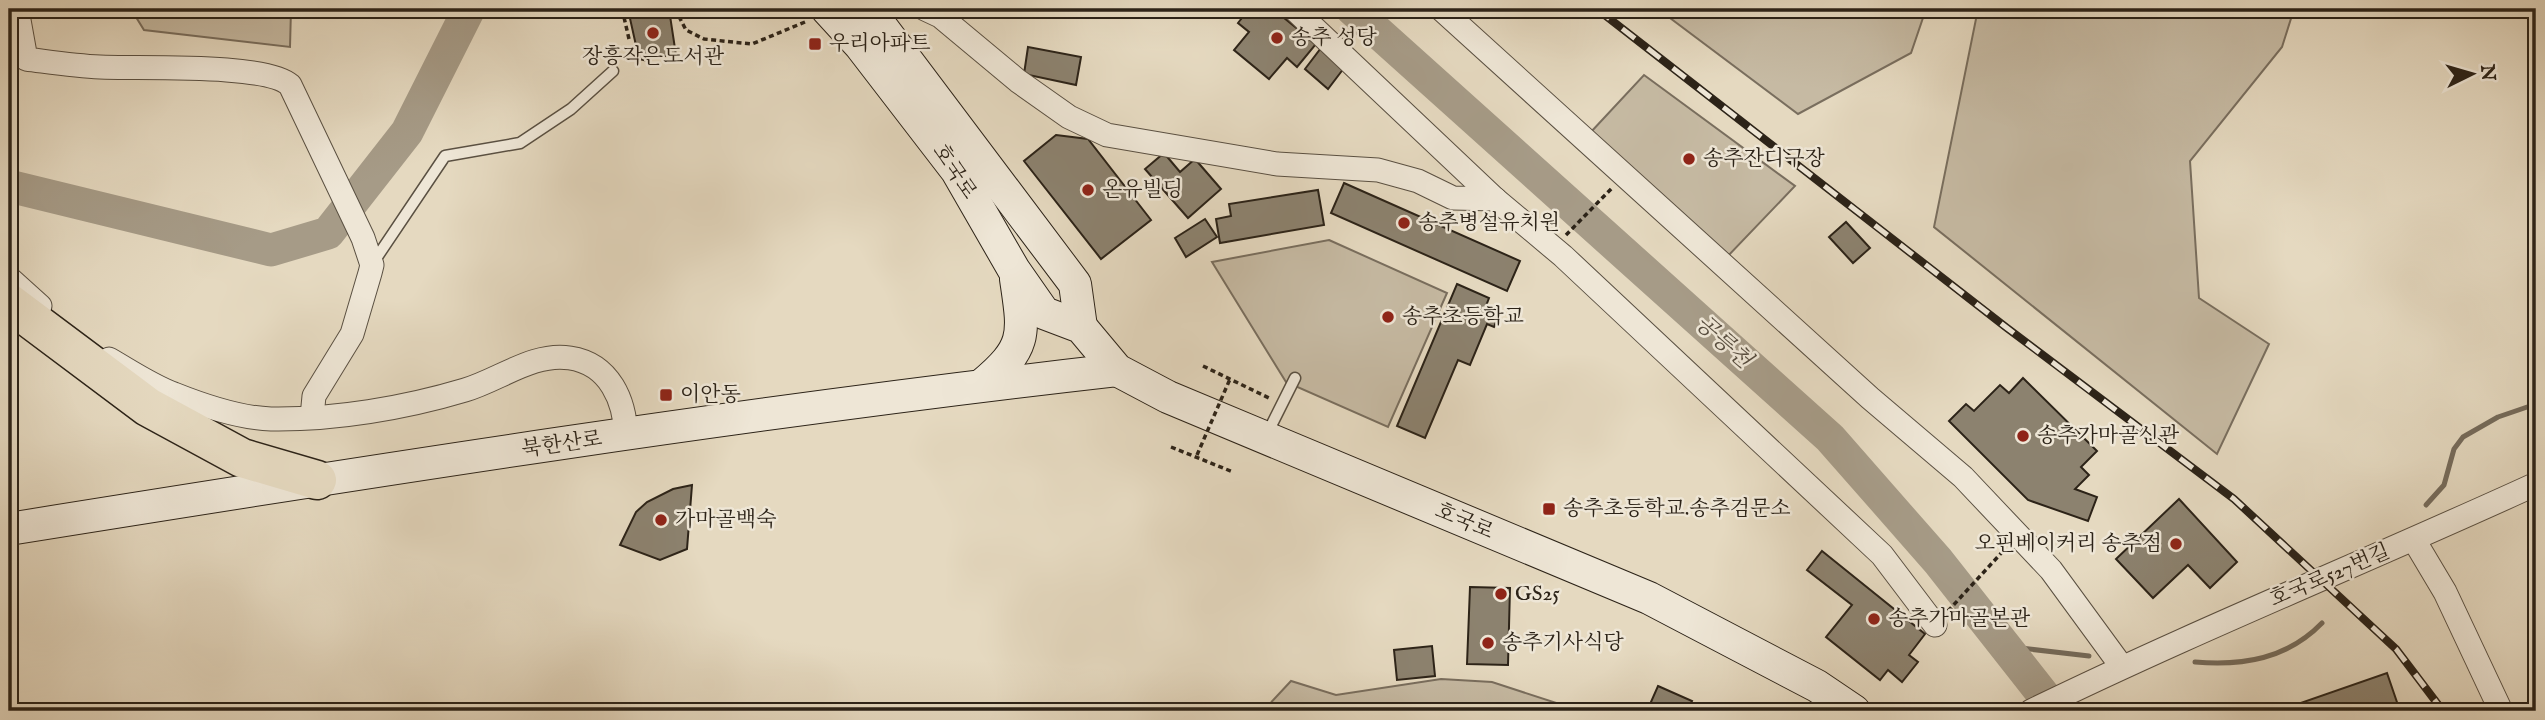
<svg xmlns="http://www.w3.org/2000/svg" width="2545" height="720" viewBox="0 0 2545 720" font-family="'IM FELL English','Noto Serif KR',serif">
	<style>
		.green { fill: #c6baa3; stroke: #796e5e; stroke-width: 2 }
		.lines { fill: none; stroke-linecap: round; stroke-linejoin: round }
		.stream { stroke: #756b5b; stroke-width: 5 }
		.river { stroke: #a69b87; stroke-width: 33 }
		.building { fill: #8c826f; stroke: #2c2318; stroke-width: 2 }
		.lane-casing { stroke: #5a5042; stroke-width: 13 }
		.street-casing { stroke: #5a5042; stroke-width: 25 }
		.secondary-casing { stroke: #2c2318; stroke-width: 34 }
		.highway-casing { stroke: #2c2318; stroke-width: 41 }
		.path { stroke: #2c2318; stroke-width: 3.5; stroke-dasharray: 5 3.5; stroke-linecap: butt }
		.lane { stroke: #eee6d6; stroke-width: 10 }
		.street { stroke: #eee6d6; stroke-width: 23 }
		.secondary { stroke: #eee6d6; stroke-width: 32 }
		.highway { stroke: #e5d9c0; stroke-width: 38 }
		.rail-casing { stroke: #2c2318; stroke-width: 8 }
		.rail { stroke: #eee6d6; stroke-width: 5; stroke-dasharray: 16; stroke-linecap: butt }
		.path-bridge { stroke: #2c2318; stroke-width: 3.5; stroke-dasharray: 5 3.5; stroke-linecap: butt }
		.poi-dot { fill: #8f2418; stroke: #eee6d6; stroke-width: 2.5 }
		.labels { text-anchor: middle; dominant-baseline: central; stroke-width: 5; stroke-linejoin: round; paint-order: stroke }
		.poi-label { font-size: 21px; fill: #2c2318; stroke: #eee6d6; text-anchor: start }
		.street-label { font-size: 21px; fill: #2c2318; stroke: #eee6d6 }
		.water-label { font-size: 23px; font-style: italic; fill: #574d3f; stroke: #eee6d6 }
	</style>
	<rect width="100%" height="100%" fill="#e5d9c0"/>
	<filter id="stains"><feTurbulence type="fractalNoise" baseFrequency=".00286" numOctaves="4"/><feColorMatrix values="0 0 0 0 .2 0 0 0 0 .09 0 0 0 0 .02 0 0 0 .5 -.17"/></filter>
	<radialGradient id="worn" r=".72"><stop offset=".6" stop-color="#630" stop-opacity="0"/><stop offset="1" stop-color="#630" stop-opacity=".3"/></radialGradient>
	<g class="green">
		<path d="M131,9H291L290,47L144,30Z"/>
		<path d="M1658,9H1926L1911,53L1798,114Z"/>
		<path d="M1978,9H2294L2282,47L2190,161L2199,298L2269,344L2217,454L1934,227Z"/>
		<path d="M1644,75L1795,186L1726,258L1590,133Z"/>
		<path d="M1329,240L1447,293L1388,427L1286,382L1212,262Z"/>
		<path d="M1441,679L1492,682L1581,711H1263L1291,681L1336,695Z"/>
	</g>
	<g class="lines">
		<g class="stream">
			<path d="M2426,505L2444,485L2454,449L2463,437L2498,417L2536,404"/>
			<path d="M2003,646L2089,656"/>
			<path d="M2195,662C2243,666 2287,659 2322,623"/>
		</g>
		<g class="river">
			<path d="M1352,9L1830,438L1938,561L2056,711"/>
			<path d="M9,186L271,250L328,233L407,132L469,9"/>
		</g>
	</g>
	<g class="building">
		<path d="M643,9L645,13L653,9H669L676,55L651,57L647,61L639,59L629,14Z"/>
		<path d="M1249,9H1273L1316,44L1297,67L1287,58L1269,79L1234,50L1249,32L1238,23Z"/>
		<path d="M1028,47L1081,57L1076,85L1024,74Z"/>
		<path d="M1321,48L1344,68L1328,89L1305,69Z"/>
		<path d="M1056,135L1088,139L1151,220L1101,259L1024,161Z"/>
		<path d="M1164,153L1180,172L1195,159L1221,189L1188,218L1145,169Z"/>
		<path d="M1344,183L1520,261L1507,291L1331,213Z"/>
		<path d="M1318,190L1324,225L1220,243L1216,219L1231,216L1229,204Z"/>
		<path d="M1205,219L1217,237L1186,257L1175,238Z"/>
		<path d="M1846,222L1870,248L1853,263L1829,237Z"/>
		<path d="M1457,284L1489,298L1486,306L1500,312L1494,327L1487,324L1470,365L1458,360L1425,438L1397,426Z"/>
		<path d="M2023,378L2097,451L2081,467L2089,475L2075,489L2097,497L2088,521L2028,500L1949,421L1966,404L1974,411L2000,385L2009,393Z"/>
		<path d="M692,485L687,549L660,560L620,545L636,512L647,502L673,489Z"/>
		<path d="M2179,499L2237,562L2210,588L2188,565L2153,598L2116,559Z"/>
		<path d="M1822,551L1925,634L1909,655L1918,662L1902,682L1888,670L1880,680L1826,637L1852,605L1807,570Z"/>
		<path d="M1470,587L1510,588L1508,665L1467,664Z"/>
		<path d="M1432,646L1435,676L1397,680L1394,650Z"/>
		<path d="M2387,673L2400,711H2291L2289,707Z"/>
		<path d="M1658,686L1692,701L1687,711H1647Z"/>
	</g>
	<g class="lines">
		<g class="lane-casing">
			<g id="lane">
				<path d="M373,263L445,156L520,143L571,109L613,71"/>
				<path d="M1266,436L1295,378"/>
			</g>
		</g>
		<g class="street-casing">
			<g id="street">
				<path d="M17,9L26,59C50,62 75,66 100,67C138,69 266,63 290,85L363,238L372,265L370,273L352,334L314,396L312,417"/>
				<path d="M925,9L940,16L1018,81L1069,117L1107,135L1277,164L1378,170L1418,181L1453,198L1495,199"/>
				<path d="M1294,9L1495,199L1563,256L1882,555L1935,625"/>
				<path d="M1441,9L1870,398L1963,477L2051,570L2122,667"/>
				<path d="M9,278L40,306"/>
				<path d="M109,359C130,371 152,386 174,394C204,406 239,418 271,419C334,420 405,408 465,390C499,380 534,352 570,358C610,364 625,401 626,436"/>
				<path d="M2414,540L2445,592L2501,711"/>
				<path d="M2031,711C2197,630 2368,561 2536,484"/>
			</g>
		</g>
		<g class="secondary-casing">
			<g id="secondary">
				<path d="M827,9L860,45L957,171L1014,270L1044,313L1081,327L1117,370L1168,397L1649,598L1817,686L1854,711"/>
				<path d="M868,9L1075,284L1081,327"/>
				<path d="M982,385C1028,347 1024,334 1016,279"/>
				<path d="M9,529C377,470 746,412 1117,370"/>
			</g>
		</g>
		<g class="highway-casing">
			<path id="highway" d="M9,303L148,407L242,458L317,480"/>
		</g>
		<g class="path">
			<path d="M675,9L686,30L704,39L752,44L805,22"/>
			<path d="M629,39L623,13L634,9"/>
			<path d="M1566,235L1612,188"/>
			<path d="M1203,366L1269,398"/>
			<path d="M1171,447L1233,472"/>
			<path d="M1948,611L2005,549"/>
		</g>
		<use href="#lane" class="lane"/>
		<use href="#street" class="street"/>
		<use href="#secondary" class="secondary"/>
		<use href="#highway" class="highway"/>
		<g class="rail-casing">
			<path id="rail" d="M1597,9L2007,328L2234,499L2396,649L2443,711"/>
		</g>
		<use href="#rail" class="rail"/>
		<path class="path-bridge" d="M1197,455L1230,379"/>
	</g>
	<g class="poi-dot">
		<circle cx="653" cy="33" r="7"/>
		<circle cx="1277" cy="38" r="7"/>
		<rect x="808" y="37" width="14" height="14" rx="3.5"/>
		<circle cx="1689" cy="159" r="7"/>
		<circle cx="1088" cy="190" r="7"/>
		<circle cx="1404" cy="223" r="7"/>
		<circle cx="1388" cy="317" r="7"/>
		<rect x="659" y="388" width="14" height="14" rx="3.5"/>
		<circle cx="2023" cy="436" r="7"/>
		<rect x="1542" y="502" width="14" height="14" rx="3.5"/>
		<circle cx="661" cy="520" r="7"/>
		<circle cx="2176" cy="544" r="7"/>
		<circle cx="1501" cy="594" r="7"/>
		<circle cx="1874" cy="619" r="7"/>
		<circle cx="1488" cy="643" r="7"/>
	</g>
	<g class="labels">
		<g class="poi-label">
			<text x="1291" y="38">송추 성당</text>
			<text x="829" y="44">우리아파트</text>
			<text x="653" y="57" text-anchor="middle">장흥작은도서관</text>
			<text x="1703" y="159">송추잔디구장</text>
			<text x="1102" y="190">온유빌딩</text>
			<text x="1418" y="223">송추병설유치원</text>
			<text x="1402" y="317">송추초등학교</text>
			<text x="680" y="395">이안동</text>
			<text x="2037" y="436">송추가마골신관</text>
			<text x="1563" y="509">송추초등학교.송추검문소</text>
			<text x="675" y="520">가마골백숙</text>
			<text x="2162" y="544" text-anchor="end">오핀베이커리 송추점</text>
			<text x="1515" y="594">GS25</text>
			<text x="1888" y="619">송추가마골본관</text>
			<text x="1502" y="643">송추기사식당</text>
		</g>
		<g class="street-label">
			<text transform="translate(954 172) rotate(56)">호국로</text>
			<text transform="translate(562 445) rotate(-8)">북한산로</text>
			<text transform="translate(1464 522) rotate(23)">호국로</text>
			<text transform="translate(2330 576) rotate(-23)">호국로527번길</text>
		</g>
		<g class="water-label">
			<text transform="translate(1723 342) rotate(42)">공릉천</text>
		</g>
	</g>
	<rect width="2545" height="720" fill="none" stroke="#e5d9c0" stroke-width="35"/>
	<rect x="10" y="10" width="2524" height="699" fill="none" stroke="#2c2318" stroke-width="3.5"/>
	<rect x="18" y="18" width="2510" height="685" fill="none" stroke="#2c2318" stroke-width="2"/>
	<g transform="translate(2472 74) rotate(85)" stroke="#eee6d6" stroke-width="5" paint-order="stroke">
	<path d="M0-5L12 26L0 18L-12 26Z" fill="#2c2318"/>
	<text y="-10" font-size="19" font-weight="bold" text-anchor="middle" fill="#2c2318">N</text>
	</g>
	<rect width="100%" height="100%" filter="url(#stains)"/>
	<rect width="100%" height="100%" fill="url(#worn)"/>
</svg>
